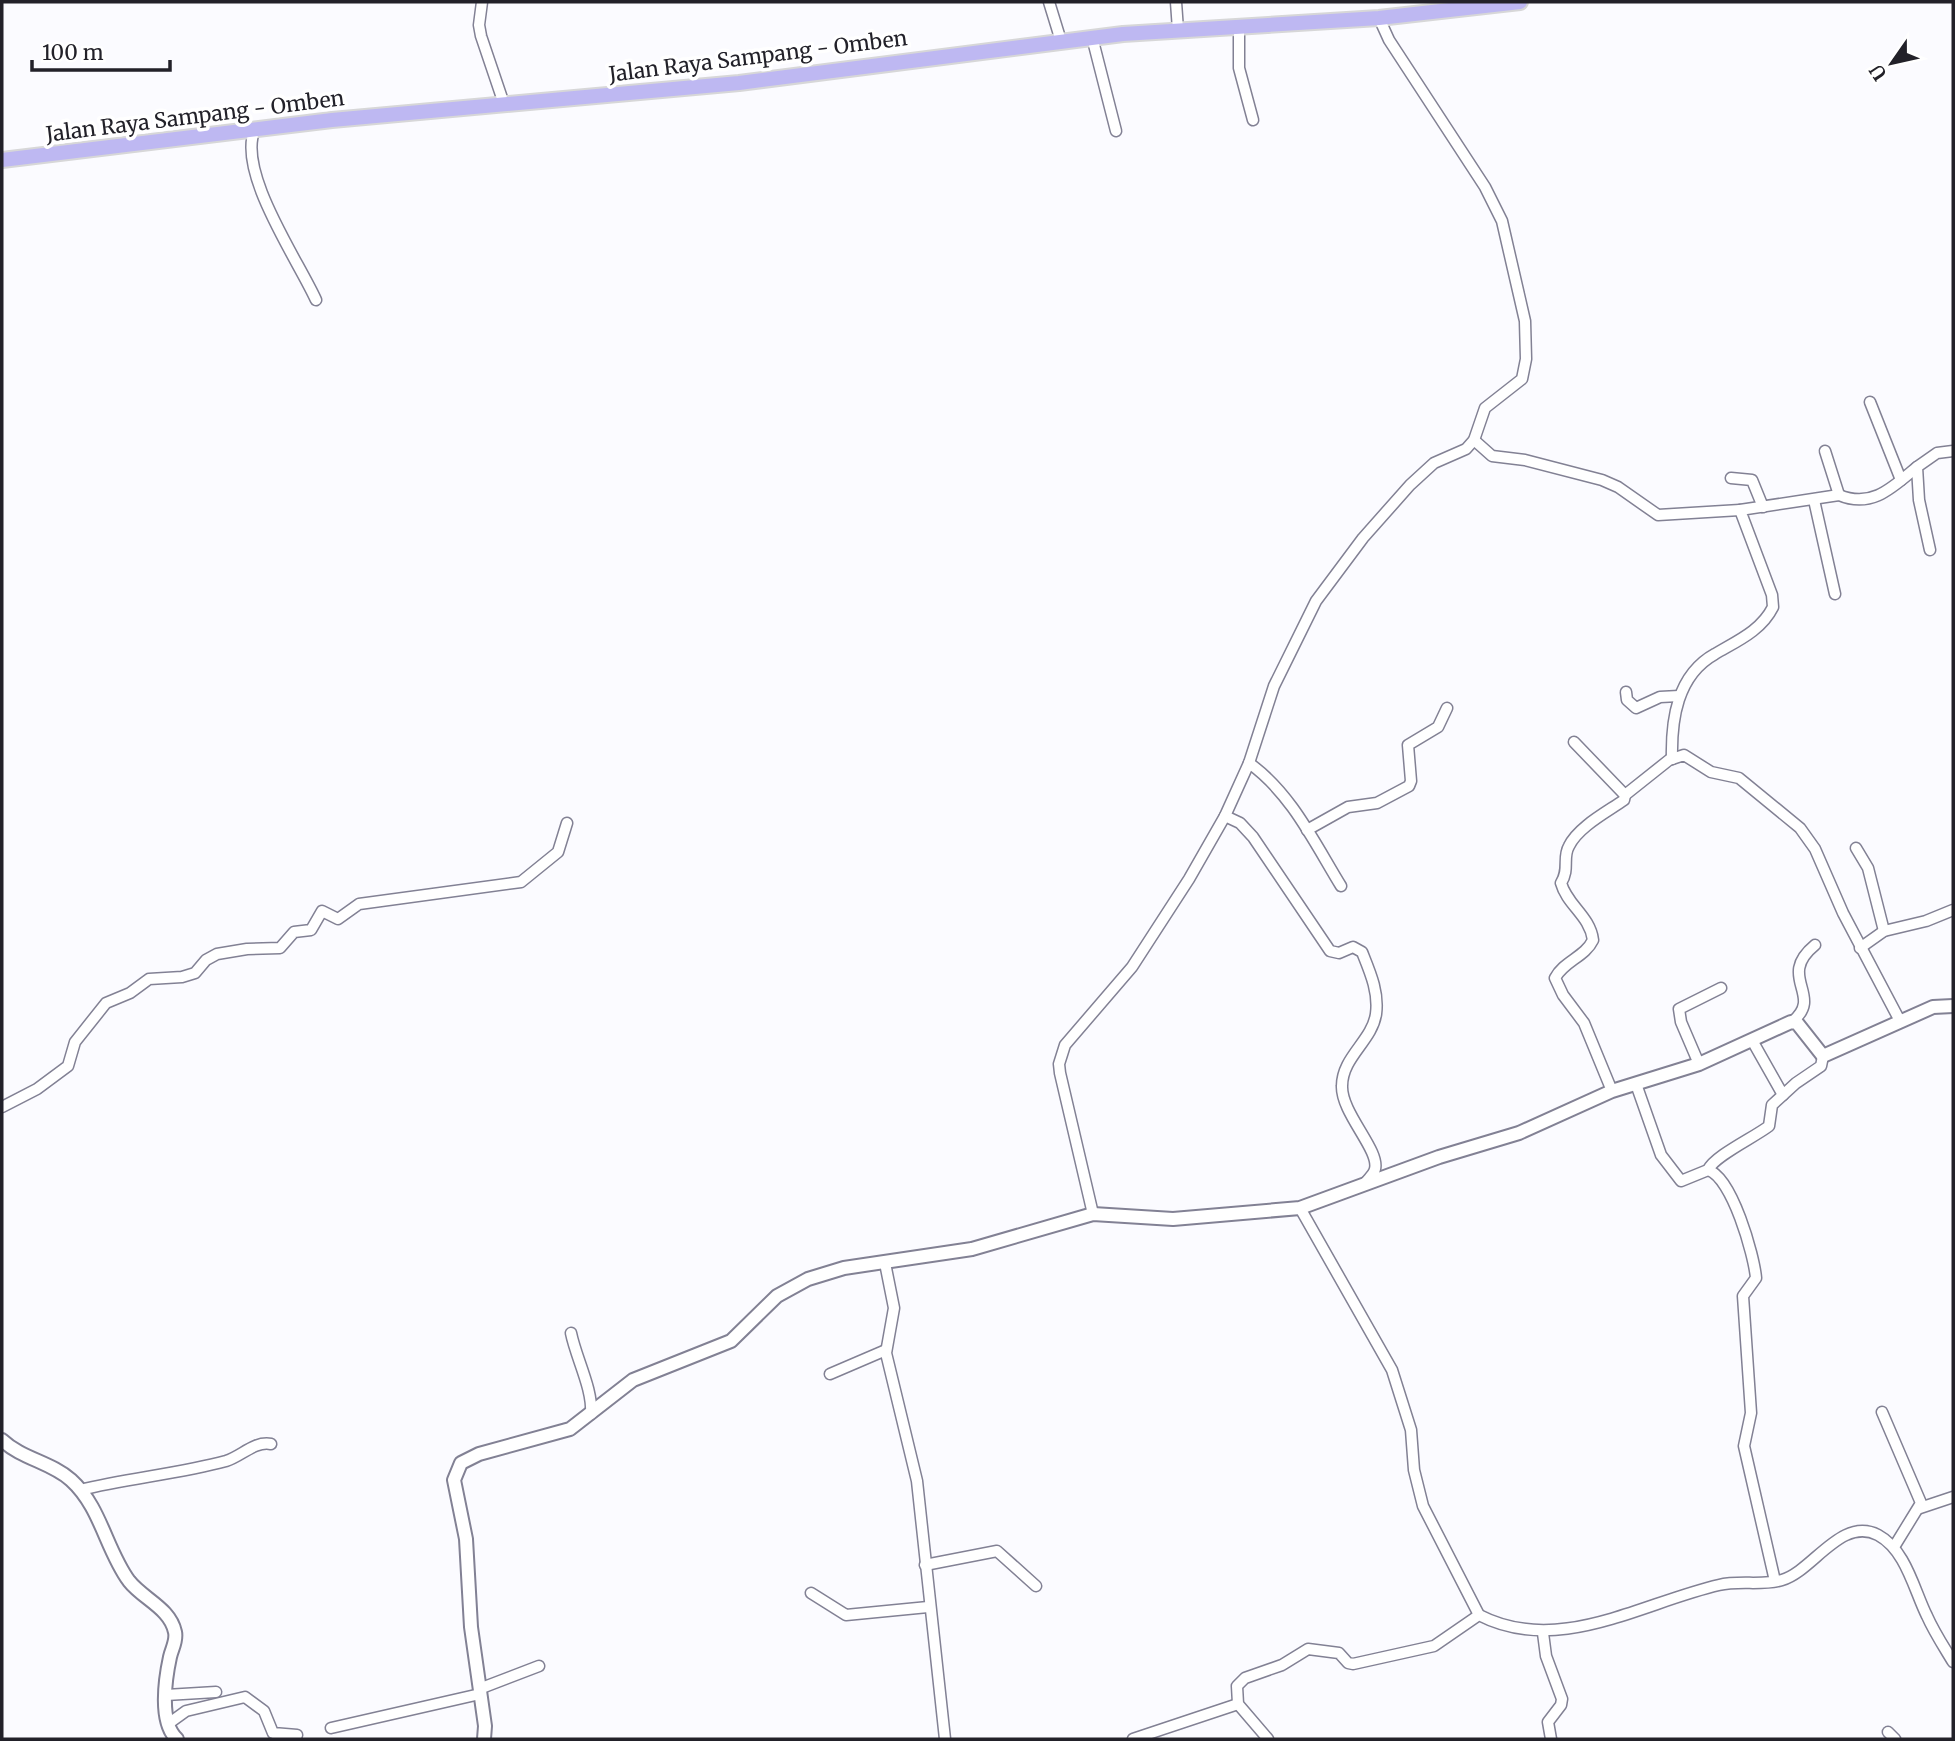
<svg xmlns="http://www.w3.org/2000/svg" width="1955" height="1741" viewBox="0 0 1955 1741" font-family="Merriweather,serif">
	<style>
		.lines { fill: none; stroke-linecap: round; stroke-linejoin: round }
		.minor-casing { stroke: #828194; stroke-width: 13 }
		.tertiary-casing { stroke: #828194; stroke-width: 16 }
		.primary-casing { stroke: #d7d7d8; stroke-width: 18 }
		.minor { stroke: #fff; stroke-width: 10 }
		.tertiary { stroke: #fff; stroke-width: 12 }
		.primary { stroke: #beb8f2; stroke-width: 14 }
		.labels { text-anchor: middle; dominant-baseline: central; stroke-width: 7; stroke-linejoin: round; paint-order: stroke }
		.street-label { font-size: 21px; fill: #222129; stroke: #fff }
	</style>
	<rect width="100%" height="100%" fill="#fbfbff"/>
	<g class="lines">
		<g class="minor-casing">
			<g id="minor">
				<path d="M482,2L479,25L481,36L504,104"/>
				<path d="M1049,2L1061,41"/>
				<path d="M1176,2L1178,30"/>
				<path d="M1239,27V68L1253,120"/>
				<path d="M1092,37L1116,131"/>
				<path d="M255,129C236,171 298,260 316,300"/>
				<path d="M1870,402L1901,480"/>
				<path d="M1474,440L1492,456L1525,460L1602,480L1618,487L1658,515L1740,510"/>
				<path d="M1825,451L1839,495"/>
				<path d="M1731,478L1752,480L1763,507"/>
				<path d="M1814,500L1835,594"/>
				<path d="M1930,550L1919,500L1917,467L1937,453L1953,451"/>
				<path d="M1626,692L1627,700L1636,708L1660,697L1679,696"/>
				<path d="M1574,742L1625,795L1624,800C1607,812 1578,827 1569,846C1562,858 1570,869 1561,883C1567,905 1590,916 1593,940C1585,957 1564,961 1555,978L1563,995L1584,1023L1612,1091"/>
				<path d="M1672,759C1671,720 1677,675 1715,654C1737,641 1761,631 1773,607L1772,595L1740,510L1839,495C1872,509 1893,487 1917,467"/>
				<path d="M1249,763C1291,793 1314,842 1341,886"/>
				<path d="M1625,795L1669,760L1684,755L1711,772L1739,778L1800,828L1815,849L1843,913L1900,1021"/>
				<path d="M1225,816L1240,823L1253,837L1330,951L1339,953L1353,947L1362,952C1370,972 1379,992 1376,1014C1372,1041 1342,1057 1342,1086C1341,1113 1380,1150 1375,1169C1374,1174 1369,1178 1366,1182"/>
				<path d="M1307,830L1348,807L1377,803L1409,786L1411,781L1408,745L1438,727L1447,708"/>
				<path d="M1856,848L1868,868L1884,931"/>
				<path d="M1860,948L1884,931L1926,921L1953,910"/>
				<path d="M1793,1021C1824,995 1776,977 1815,945"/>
				<path d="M1753,1042L1783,1095"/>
				<path d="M1699,1064L1681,1022L1679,1009L1721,988"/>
				<path d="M1636,1084L1661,1155L1681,1181L1708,1170C1732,1177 1754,1255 1756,1278L1743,1296L1751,1413L1744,1446L1775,1581"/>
				<path d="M2,1107L37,1089L68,1066L75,1042L106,1003L130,993L149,979L182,977L195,973L206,960L217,954L247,949L280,948L294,932L311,930L322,911L338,919L359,904L521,882L558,852L567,823"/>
				<path d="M1708,1170C1714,1156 1755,1137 1769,1126L1772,1105L1796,1083L1821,1066L1823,1056"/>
				<path d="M1300,1208L1392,1370L1411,1430L1414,1470L1423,1506L1479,1615"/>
				<path d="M1093,1214L1060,1073L1059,1064L1065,1045L1132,967L1189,879L1225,816L1249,763L1274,686L1316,601L1363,538L1410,485L1434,463L1466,449L1474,440L1485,408L1522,379L1526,359L1525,321L1502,221L1485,187L1389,40L1379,18"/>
				<path d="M885,1263L894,1308L886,1353L917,1481L945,1739"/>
				<path d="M571,1333C576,1358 593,1389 591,1414"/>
				<path d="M830,1374L886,1350"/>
				<path d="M1882,1412L1921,1503L1894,1547"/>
				<path d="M80,1490C128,1478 178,1474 226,1461C242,1456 254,1441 271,1444"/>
				<path d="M1920,1508L1953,1497"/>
				<path d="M925,1565L997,1551L1036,1586"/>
				<path d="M811,1593L846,1615L928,1607"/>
				<path d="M1543,1633L1546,1656L1562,1699L1561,1705L1548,1722L1551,1739"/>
				<path d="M479,1689L539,1666"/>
				<path d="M166,1695L216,1692"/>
				<path d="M168,1724L186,1711L245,1697L264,1711L273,1733L297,1735"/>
				<path d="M331,1728L480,1694"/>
				<path d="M1888,1732L1895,1739"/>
				<path d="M1133,1739L1238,1704"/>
				<path d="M1268,1739L1238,1704L1237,1686L1245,1678L1282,1665L1308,1649L1339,1653L1348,1663L1353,1664L1434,1646L1479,1615C1558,1656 1641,1603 1719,1585C1739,1580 1763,1586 1782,1580C1813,1571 1841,1516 1878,1535C1906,1550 1914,1590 1927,1616C1934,1632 1944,1647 1953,1662"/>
			</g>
		</g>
		<g class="tertiary-casing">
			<g id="tertiary">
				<path d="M2,1440C22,1459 51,1462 71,1480C101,1507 106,1550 129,1581C143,1599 170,1608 175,1632C177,1641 172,1648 170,1657C165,1680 159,1723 177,1739"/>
				<path d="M484,1739L485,1726L471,1627L466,1539L454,1480L461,1463L479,1454L570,1429L633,1380L731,1341L777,1296L808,1279L844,1268L972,1249L1093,1214L1173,1219L1300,1208L1439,1157L1519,1133L1612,1091L1699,1064L1791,1022L1797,1023L1823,1056L1933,1007L1953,1006"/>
			</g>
		</g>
		<g class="primary-casing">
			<path id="primary" d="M2,160L332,120L739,83L1123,34L1379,18L1520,2"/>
		</g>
		<use href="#minor" class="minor"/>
		<use href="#tertiary" class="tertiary"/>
		<use href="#primary" class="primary"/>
	</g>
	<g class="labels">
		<g class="street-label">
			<text transform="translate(758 56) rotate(-7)">Jalan Raya Sampang - Omben</text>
			<text transform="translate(195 116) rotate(-7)">Jalan Raya Sampang - Omben</text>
		</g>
	</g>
	<rect width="1955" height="1741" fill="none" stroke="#222129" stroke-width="7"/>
	<g transform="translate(1892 63) rotate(236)" stroke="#ffffff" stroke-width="5" paint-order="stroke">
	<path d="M0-5L12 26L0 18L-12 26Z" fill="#222129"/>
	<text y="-10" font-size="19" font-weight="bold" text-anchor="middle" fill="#222129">U</text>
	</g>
	<path d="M32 60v10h138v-10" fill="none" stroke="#222129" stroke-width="3.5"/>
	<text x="42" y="60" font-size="21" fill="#222129" stroke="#ffffff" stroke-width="5" paint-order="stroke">100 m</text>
</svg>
